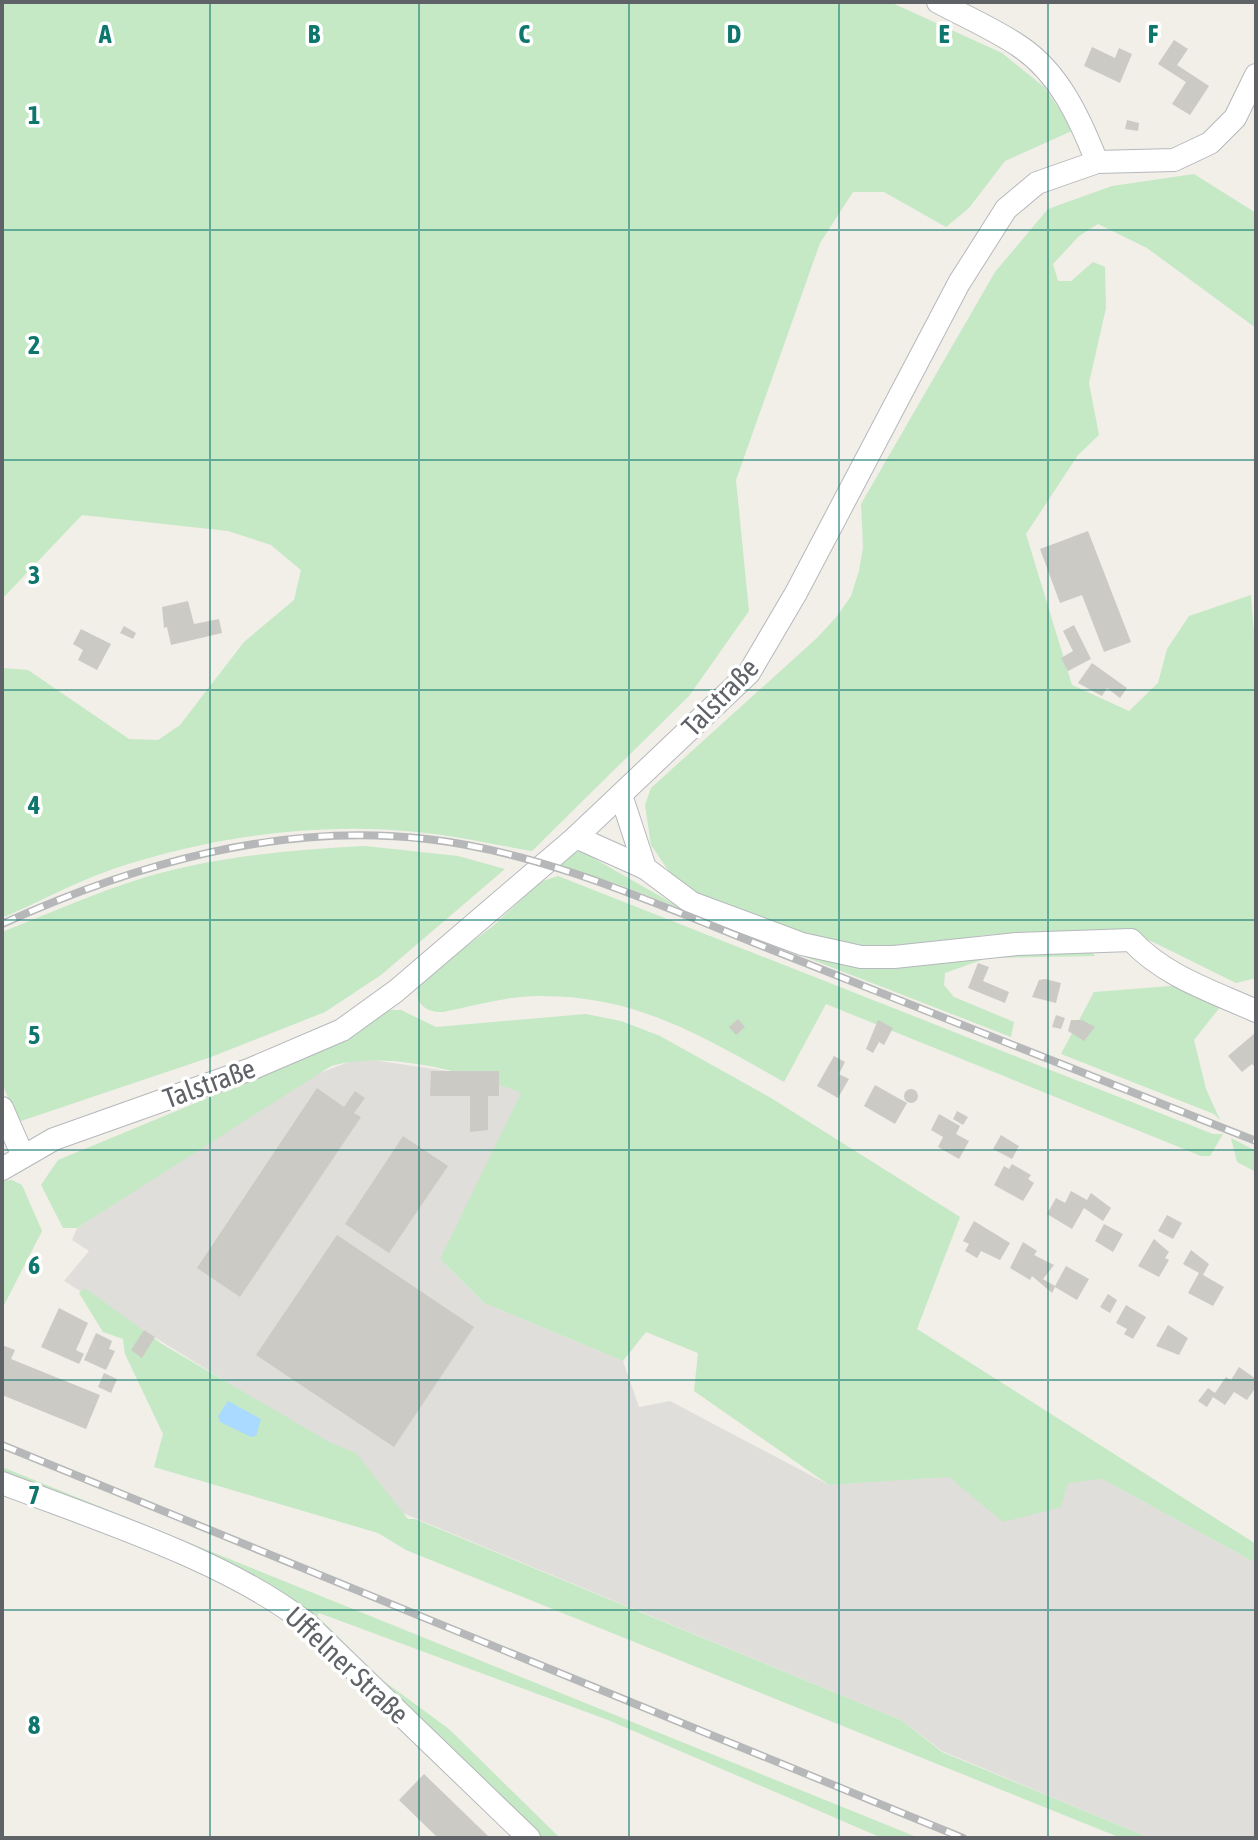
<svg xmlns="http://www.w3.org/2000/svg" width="1258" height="1840" viewBox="0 0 1258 1840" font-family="'Asap Condensed',sans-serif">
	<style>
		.industrial { fill: #e0deda }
		.green { fill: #c5e8c5 }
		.water { fill: #aadaff }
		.building { fill: #cccac5 }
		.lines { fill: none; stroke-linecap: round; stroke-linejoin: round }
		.minor-casing { stroke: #b5b8bc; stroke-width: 24 }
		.minor { stroke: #fff; stroke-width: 22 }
		.rail-casing { stroke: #b6b7b8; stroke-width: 8 }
		.rail { stroke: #fff; stroke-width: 5; stroke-dasharray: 15; stroke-linecap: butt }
		.grid { fill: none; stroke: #0f766e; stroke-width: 2; stroke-opacity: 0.55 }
		.labels { text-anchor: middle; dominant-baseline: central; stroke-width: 7; stroke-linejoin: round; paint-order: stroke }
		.street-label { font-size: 28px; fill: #5f6368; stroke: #fff }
		.grid-label { font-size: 26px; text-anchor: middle; font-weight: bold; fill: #0f766e; stroke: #fff; stroke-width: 7; stroke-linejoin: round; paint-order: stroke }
	</style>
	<rect width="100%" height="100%" fill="#f1efe8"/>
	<path class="industrial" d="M359,1058L474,1075L522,1093L441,1260L484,1303L623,1361L639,1407L670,1401L829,1485L1080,1467L1256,1563V1838H1150L942,1751L901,1720L381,1504L301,1428L64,1281L89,1251L72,1240L77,1228L312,1076Z"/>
	<g class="green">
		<path d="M2,2H890L1002,53L1044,87L1074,130L1005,161L969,208L946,227L884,192H853L820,243L736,480L749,611L689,696L532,851C490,844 448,834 406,831C307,823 207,838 113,869C75,882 39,902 2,918V668L28,670L129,739L158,740L180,725L244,642L294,600L301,570L271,545L228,531L82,515L2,599Z"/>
		<path d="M1194,174L1256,213V328L1147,248L1098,224L1079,236L1053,264L1058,281H1071L1093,262L1105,267L1106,308L1089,383L1099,435L1078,455L1026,534L1072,685L1129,711L1158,683L1167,649L1189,616L1251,595L1256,661V978L1236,983L1151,941L1043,932L984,935L907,949L855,946L793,930L702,896L674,879L651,845L645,805L651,788L818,637L838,615L851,596L859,571L863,547L861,504L995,272L1048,209L1112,186Z"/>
		<path d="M365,846L458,856L505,869L381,975L325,1012L211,1057L18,1122L2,1083V932C50,913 97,892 146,877C217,856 291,850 365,846Z"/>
		<path d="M581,851L679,907L757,935L919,958L1092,951L1095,956L987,958L945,973L944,985L954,997L1014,1022L1011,1037L620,885L560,866L571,854Z"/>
		<path d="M558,876L1213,1134H1223L1210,1156H1201L826,1004L784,1082C702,1036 636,995 539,996C507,996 474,1006 443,1012C422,1013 410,998 423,979L493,926L540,882Z"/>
		<path d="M1184,985L1224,1002L1194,1040L1206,1089L1220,1120L1214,1114L1061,1054L1094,992Z"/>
		<path d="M389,1010H401L436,1027L586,1014L621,1021L660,1036L771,1098L960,1217L917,1329L1256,1544V1563L1102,1479L1068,1483L1061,1507L1003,1522L949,1477L829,1485L694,1391L698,1353L646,1332L623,1361L484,1303L440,1259L521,1093C468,1072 387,1050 331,1066L77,1228H63L41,1185L58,1160L343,1042Z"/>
		<path d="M1231,1138L1256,1151V1172L1237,1162Z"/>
		<path d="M12,1180L22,1185L42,1231L2,1309V1181Z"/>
		<path d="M85,1288L162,1344L329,1442L356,1453L408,1519H415L901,1720L942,1752L1150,1838H1121L406,1550L378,1533L154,1467L163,1434L125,1354L123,1339L103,1332L79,1293Z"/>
		<path d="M2,1467L919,1838H882L608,1720L319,1613L317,1616L381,1679L449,1729L560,1838H533L293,1608L2,1476Z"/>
	</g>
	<path class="water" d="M228,1401L261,1419L256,1436L251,1437L220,1422L218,1416Z"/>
	<g class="building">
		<path d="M1174,40L1188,49L1177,65L1209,86L1190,115L1172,104L1186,82L1158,64Z"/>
		<path d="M1092,47L1115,58L1119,48L1132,54L1120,83L1084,66Z"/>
		<path d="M1127,120L1139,123L1138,131L1125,129Z"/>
		<path d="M1088,531L1131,642L1104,652L1082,595L1060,603L1040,549Z"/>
		<path d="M188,601L194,624L219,619L222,633L171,645L167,627L164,628L162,607Z"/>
		<path d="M1074,625L1091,659L1068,671L1061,658L1073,651L1063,631Z"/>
		<path d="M124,626L136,633L133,639L120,633Z"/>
		<path d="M81,629L111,644L97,670L78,660L83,650L73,644Z"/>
		<path d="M1092,663L1127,688L1120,698L1107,688L1102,696L1078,683Z"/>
		<path d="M978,963L989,967L983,981L1009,992L1005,1003L968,988Z"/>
		<path d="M1045,979L1061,983L1056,1003L1032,997L1039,980Z"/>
		<path d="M1056,1015L1065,1018L1061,1029L1052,1027Z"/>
		<path d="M738,1019L745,1027L736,1035L729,1027Z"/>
		<path d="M878,1020L893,1028L884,1045L879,1042L873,1053L866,1049Z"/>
		<path d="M1071,1020H1082L1095,1027L1084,1041L1068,1031Z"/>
		<path d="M1255,1033L1256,1068L1252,1064L1242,1072L1228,1056Z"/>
		<path d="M834,1056L845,1062L839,1074L849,1079L838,1098L817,1086Z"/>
		<path d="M431,1071H499V1096H488V1130L470,1132V1096H430Z"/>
		<path d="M875,1085L907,1103L895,1124L864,1106Z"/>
		<path d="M317,1088L344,1107L355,1091L365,1098L354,1113L361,1117L240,1297L197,1268Z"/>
		<circle cx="911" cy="1096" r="7"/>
		<path d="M957,1111L968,1117L963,1125L953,1119Z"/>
		<path d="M939,1114L960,1126L956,1134L969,1141L959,1159L938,1147L943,1137L931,1130Z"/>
		<path d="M1001,1135L1019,1146L1012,1159L993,1149Z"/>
		<path d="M403,1136L448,1166L389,1253L345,1224Z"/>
		<path d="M1012,1164L1031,1175L1028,1179L1034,1183L1023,1201L994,1185L1004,1166L1009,1169Z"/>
		<path d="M1071,1191L1087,1200L1091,1193L1111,1208L1103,1221L1084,1208L1072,1229L1047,1214L1056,1198L1065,1203Z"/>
		<path d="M1167,1215L1182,1223L1173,1239L1158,1231Z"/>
		<path d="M974,1221L1010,1243L1000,1260L981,1251L977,1258L965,1251L969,1244L963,1241Z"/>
		<path d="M1104,1224L1123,1234L1113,1252L1095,1241Z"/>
		<path d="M337,1235L474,1327L394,1447L256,1355Z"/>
		<path d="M1154,1239L1169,1252L1165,1258L1169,1260L1159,1277L1138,1266Z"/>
		<path d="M1023,1242L1037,1251L1034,1255L1054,1265L1043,1279L1055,1286L1066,1266L1089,1279L1077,1300L1055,1287L1052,1293L1032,1276L1030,1280L1010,1268Z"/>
		<path d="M1191,1250L1209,1264L1203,1275L1224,1287L1213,1306L1188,1293L1199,1273L1183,1264Z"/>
		<path d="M1108,1294L1117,1300L1110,1313L1100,1307Z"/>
		<path d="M1126,1305L1146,1317L1133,1339L1124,1334L1127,1329L1116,1323Z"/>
		<path d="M59,1308L88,1323L76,1350L84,1354L79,1364L41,1347Z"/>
		<path d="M1168,1325L1188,1338L1179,1355L1156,1346Z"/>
		<path d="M144,1330L155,1337L142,1358L131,1350Z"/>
		<path d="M96,1333L112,1341L109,1349L115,1351L106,1370L84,1360Z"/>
		<path d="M2,1345L15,1350L11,1359L100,1395L86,1429L2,1395Z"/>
		<path d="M1239,1367L1256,1379V1387L1247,1400L1234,1392L1225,1405L1213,1397L1207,1407L1198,1401L1208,1388L1215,1393L1226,1377L1231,1380Z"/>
		<path d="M104,1373L117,1379L111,1393L98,1387Z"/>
		<path d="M424,1774L488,1836L486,1838H438L399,1800Z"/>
	</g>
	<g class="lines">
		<g class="minor-casing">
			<g id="minor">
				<path d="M938,2C964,16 994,29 1019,46C1059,72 1080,119 1097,162"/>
				<path d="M621,795L645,868"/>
				<path d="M576,837L645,868L692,903L802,944L861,957H894L1017,944L1131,940C1164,976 1212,991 1256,1011"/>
				<path d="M2,1108L22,1154"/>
				<path d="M2,1169L54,1139L251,1069L342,1030L396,991L576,837L749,673L796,593L959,283L1006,209L1037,183L1097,162L1174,160L1210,143L1235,118L1256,75"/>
				<path d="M2,1483C98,1520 225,1560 305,1622L529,1838"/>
			</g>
		</g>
		<use href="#minor" class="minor"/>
		<g class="rail-casing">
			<g id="rail">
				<path d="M2,924C135,864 279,822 427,839C549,853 667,909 780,953C939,1016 1097,1078 1256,1141"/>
				<path d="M2,1445L963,1838"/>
			</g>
		</g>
		<use href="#rail" class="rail"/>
	</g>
	<path class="grid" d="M210,2V1838M419,2V1838M629,2V1838M839,2V1838M1048,2V1838M2,230H1256M2,460H1256M2,690H1256M2,920H1256M2,1150H1256M2,1380H1256M2,1610H1256"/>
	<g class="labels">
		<g class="street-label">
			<text transform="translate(720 697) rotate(-46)">Talstraße</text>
			<text transform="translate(209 1083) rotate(-20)">Talstraße</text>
			<text transform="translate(347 1665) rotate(43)">Uffelner Straße</text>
		</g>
	</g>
	<g class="grid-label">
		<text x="105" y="43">A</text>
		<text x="314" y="43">B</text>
		<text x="524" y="43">C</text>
		<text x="734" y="43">D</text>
		<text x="944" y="43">E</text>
		<text x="1153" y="43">F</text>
		<text x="34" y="124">1</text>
		<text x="34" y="354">2</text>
		<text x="34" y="584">3</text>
		<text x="34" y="814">4</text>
		<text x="34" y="1044">5</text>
		<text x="34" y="1274">6</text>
		<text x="34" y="1504">7</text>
		<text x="34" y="1734">8</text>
	</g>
	<rect width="1258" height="1840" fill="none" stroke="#5f6368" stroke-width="8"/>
</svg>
